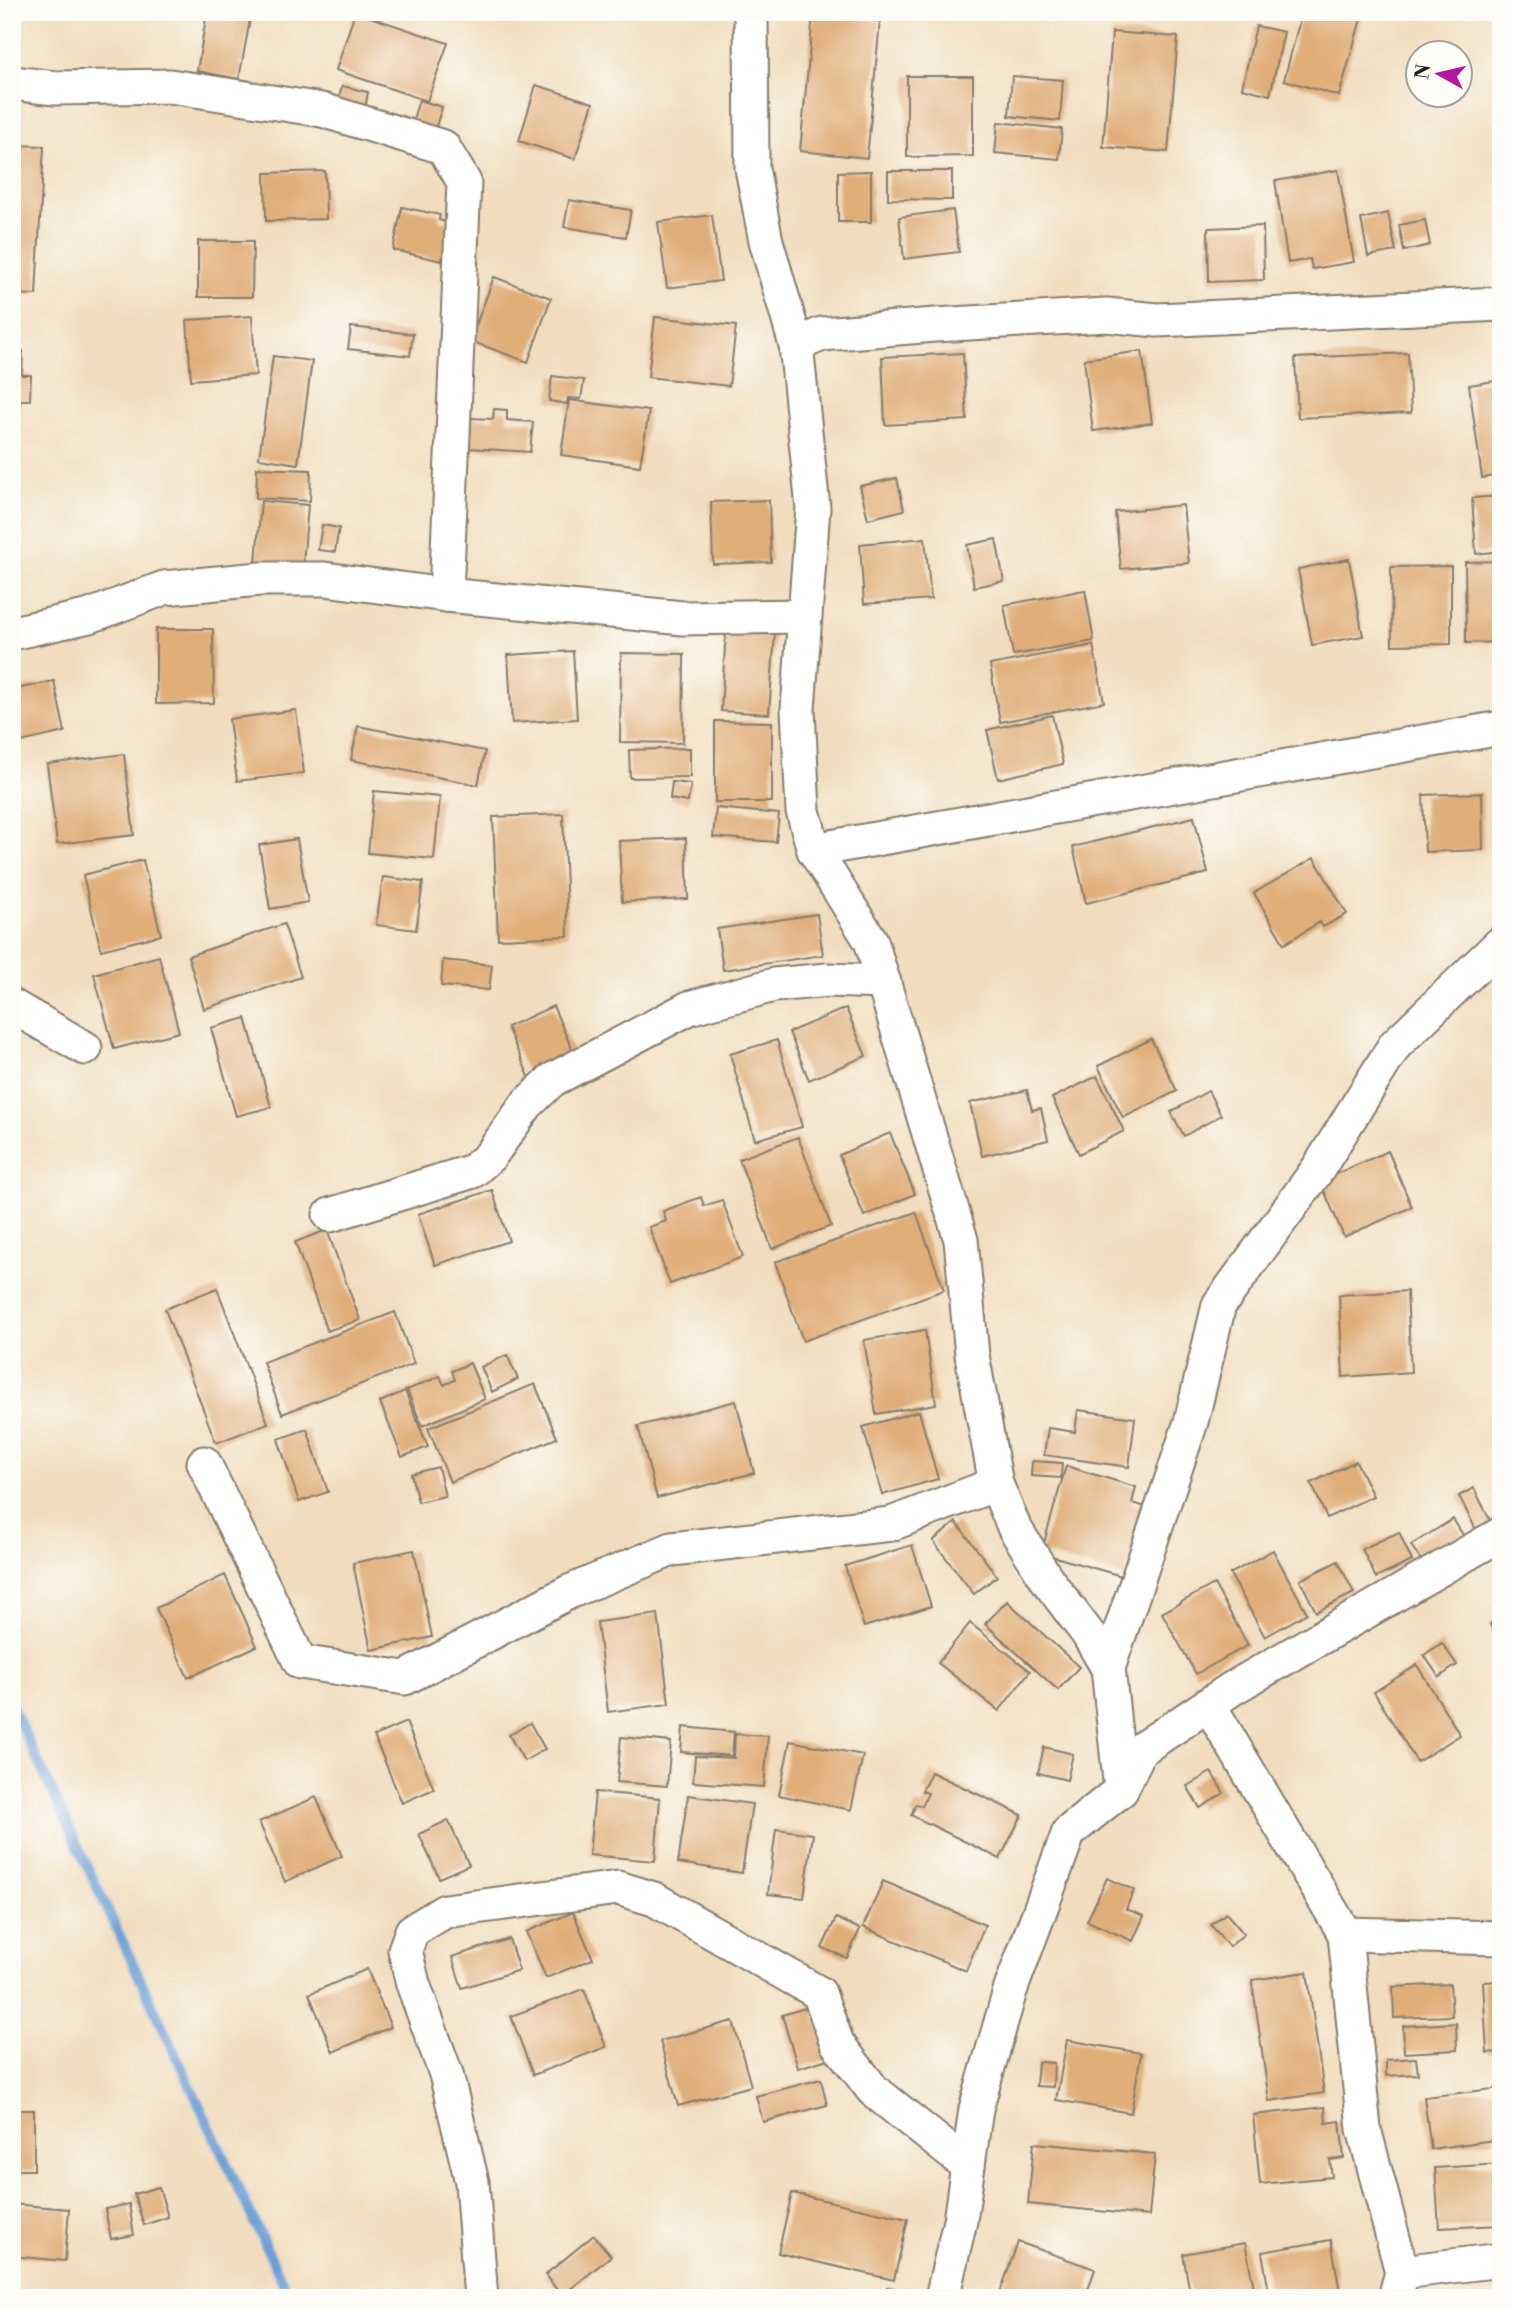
<svg xmlns="http://www.w3.org/2000/svg" width="1513" height="2310" viewBox="0 0 1513 2310" font-family="'Libre Bodoni',serif">
	<style>
		.lines { fill: none; stroke-linecap: round; stroke-linejoin: round }
		.stream { stroke: #6a9ed6; stroke-width: 10 }
		.building { fill: #e0ae79 }
		.street-casing { stroke: #867c6d; stroke-width: 37 }
		.street { stroke: #fff; stroke-width: 33 }
	</style>
	<rect width="100%" height="100%" fill="#fdfcf7"/>
	<filter id="ink" filterUnits="userSpaceOnUse"><feTurbulence type="fractalNoise" baseFrequency=".0143" numOctaves="2"/><feDisplacementMap in="SourceGraphic" scale="14" xChannelSelector="R" yChannelSelector="G"/><feConvolveMatrix kernelMatrix="1 2 1 2 8 2 1 2 1" color-interpolation-filters="sRGB"/></filter>
	<filter id="wash" filterUnits="userSpaceOnUse"><feTurbulence type="fractalNoise" baseFrequency=".00686" numOctaves="4" result="noise"/><feDisplacementMap in="SourceGraphic" scale="28" xChannelSelector="R" yChannelSelector="G"/><feGaussianBlur stdDeviation="1.57" result="paint"/><feColorMatrix in="noise" values="0 0 0 0 0 0 0 0 0 0 0 0 0 0 0 0 0 1.4 0 .05"/><feComposite in="paint" operator="in"/></filter>
	<g filter="url(#wash)">
		<rect width="100%" height="100%" fill="#f1ddbe"/>
		<g class="lines">
			<path class="stream" d="M12,1706L290,2298"/>
		</g>
		<g id="blocks">
			<g class="building">
				<path d="M207,12L251,14L239,79L197,71Z"/>
				<path d="M355,12L448,43L427,101L336,70Z"/>
				<path d="M1302,12H1363L1339,96L1284,80Z"/>
				<path d="M813,14L880,21L867,158L800,151Z"/>
				<path d="M1256,26L1284,32L1270,95L1242,88Z"/>
				<path d="M1112,32L1178,37L1168,152L1103,147Z"/>
				<path d="M907,76H973V156L907,157Z"/>
				<path d="M1012,76L1063,80L1060,121L1009,116Z"/>
				<path d="M536,85L593,103L575,159L519,141Z"/>
				<path d="M342,86L368,92L365,109L338,102Z"/>
				<path d="M419,100L442,107L433,136L410,129Z"/>
				<path d="M998,122L1062,129L1059,159L995,153Z"/>
				<path d="M12,145L44,146L36,295L12,294Z"/>
				<path d="M1338,170L1354,262L1312,269L1310,259L1288,263L1275,181Z"/>
				<path d="M325,171L326,219L266,221L265,173Z"/>
				<path d="M871,171V222H838V172Z"/>
				<path d="M888,171H952V200L888,199Z"/>
				<path d="M569,200L631,210L626,237L564,227Z"/>
				<path d="M402,207L440,215L439,220L449,223L442,261L393,250Z"/>
				<path d="M953,210L959,252L904,259L899,217Z"/>
				<path d="M1388,213L1396,251L1368,256L1361,219Z"/>
				<path d="M712,215L721,281L667,288L658,222Z"/>
				<path d="M1425,220L1430,245L1404,251L1399,225Z"/>
				<path d="M1263,226L1264,280L1209,282L1208,228Z"/>
				<path d="M198,241H253L252,297H198Z"/>
				<path d="M494,277L551,298L528,362L470,341Z"/>
				<path d="M252,316L256,375L191,380L187,320Z"/>
				<path d="M655,317L736,326L729,386L648,377Z"/>
				<path d="M351,327L413,334L410,356L348,349Z"/>
				<path d="M12,351H23L22,375H31L30,400H20V421H12Z"/>
				<path d="M1142,351L1152,423L1093,431L1084,359Z"/>
				<path d="M963,353L967,420L885,425L882,357Z"/>
				<path d="M1408,353L1411,413L1298,418L1295,358Z"/>
				<path d="M273,356L312,361L298,464L259,458Z"/>
				<path d="M552,376L584,380L581,399L568,398L567,404L549,401Z"/>
				<path d="M1501,380V475L1482,478L1469,385Z"/>
				<path d="M569,400L649,411L640,466L561,455Z"/>
				<path d="M494,409L507,410V420L533,422L530,452L468,448L470,418L493,419Z"/>
				<path d="M257,468L311,470L310,501L256,498Z"/>
				<path d="M897,478L904,510L868,519L860,486Z"/>
				<path d="M1501,496V551L1476,554L1472,498Z"/>
				<path d="M769,500L771,562L713,564L711,502Z"/>
				<path d="M261,501L308,505L303,566L256,562Z"/>
				<path d="M1183,505L1189,563L1121,569L1115,512Z"/>
				<path d="M322,525L339,528L335,552L318,550Z"/>
				<path d="M925,538L931,599L864,604L860,544Z"/>
				<path d="M996,539L1004,581L974,587L967,545Z"/>
				<path d="M1349,559L1363,636L1312,645L1298,569Z"/>
				<path d="M1501,561V642L1466,643L1465,562Z"/>
				<path d="M1451,566V644L1392,645L1391,567Z"/>
				<path d="M1085,590L1094,641L1013,655L1004,605Z"/>
				<path d="M156,629H213L214,703L156,704Z"/>
				<path d="M726,630L775,633L769,714L721,711Z"/>
				<path d="M1093,645L1104,702L1000,722L990,665Z"/>
				<path d="M573,651L577,719L512,723L508,655Z"/>
				<path d="M621,653L684,654L683,743L620,742Z"/>
				<path d="M54,681L65,732L12,744V690Z"/>
				<path d="M296,710L304,773L237,781L229,719Z"/>
				<path d="M1052,715L1063,764L998,779L987,730Z"/>
				<path d="M715,721L772,722V802H715Z"/>
				<path d="M358,726L485,751L478,785L351,760Z"/>
				<path d="M690,748V777L630,778L629,750Z"/>
				<path d="M124,754L134,835L57,844L47,764Z"/>
				<path d="M672,782L691,784L688,802L670,799Z"/>
				<path d="M374,791L440,797L434,859L368,853Z"/>
				<path d="M1482,793L1483,850L1425,852L1423,795Z"/>
				<path d="M716,808L779,814L776,842L713,837Z"/>
				<path d="M563,814L568,936L498,939L493,817Z"/>
				<path d="M1194,817L1208,873L1086,903L1073,847Z"/>
				<path d="M686,838L688,899L622,902L619,841Z"/>
				<path d="M297,839L308,902L270,909L259,845Z"/>
				<path d="M1314,858L1347,914L1323,927L1320,922L1284,944L1254,893Z"/>
				<path d="M143,860L161,935L101,950L83,875Z"/>
				<path d="M383,877L423,882L416,930L376,925Z"/>
				<path d="M817,914L823,955L723,970L717,929Z"/>
				<path d="M284,924L301,977L204,1009L188,956Z"/>
				<path d="M159,956L179,1032L114,1049L94,974Z"/>
				<path d="M443,960L492,965L489,990L441,986Z"/>
				<path d="M553,1006L576,1058L530,1079L507,1027Z"/>
				<path d="M846,1008L866,1056L809,1080L789,1032Z"/>
				<path d="M246,1018L271,1107L236,1116L211,1028Z"/>
				<path d="M1151,1039L1177,1091L1123,1118L1098,1066Z"/>
				<path d="M777,1040L802,1127L755,1140L730,1054Z"/>
				<path d="M1097,1076L1124,1131L1079,1154L1052,1098Z"/>
				<path d="M1027,1090L1032,1110L1041,1108L1048,1140L982,1156L970,1103Z"/>
				<path d="M1208,1091L1221,1115L1184,1136L1171,1112Z"/>
				<path d="M890,1133L915,1194L864,1216L839,1155Z"/>
				<path d="M798,1137L831,1226L772,1249L739,1159Z"/>
				<path d="M1388,1151L1412,1207L1344,1237L1320,1181Z"/>
				<path d="M492,1190L509,1241L435,1265L418,1214Z"/>
				<path d="M701,1197L704,1206L722,1200L743,1257L670,1284L649,1227L666,1221L663,1211Z"/>
				<path d="M916,1212L944,1290L803,1341L775,1262Z"/>
				<path d="M327,1230L360,1320L327,1331L295,1242Z"/>
				<path d="M217,1288L268,1423L216,1443L165,1309Z"/>
				<path d="M1407,1291L1411,1372L1343,1377L1339,1295Z"/>
				<path d="M395,1312L414,1364L282,1414L263,1362Z"/>
				<path d="M925,1330L936,1404L876,1414L864,1340Z"/>
				<path d="M507,1355L518,1379L492,1392L481,1367Z"/>
				<path d="M470,1363L485,1399L422,1426L407,1390L440,1376L444,1385L455,1380L452,1371Z"/>
				<path d="M535,1384L557,1438L450,1482L428,1428Z"/>
				<path d="M405,1391L428,1447L402,1457L380,1402Z"/>
				<path d="M736,1401L754,1473L657,1498L638,1426Z"/>
				<path d="M1078,1410L1135,1418L1129,1467L1044,1455L1048,1428L1075,1432Z"/>
				<path d="M919,1411L938,1479L882,1495L863,1427Z"/>
				<path d="M307,1429L328,1492L299,1502L278,1439Z"/>
				<path d="M1032,1461L1062,1463L1061,1478L1031,1476Z"/>
				<path d="M1356,1461L1373,1496L1327,1518L1311,1483Z"/>
				<path d="M1066,1466L1136,1487L1132,1503L1146,1507L1125,1577L1041,1553Z"/>
				<path d="M438,1467L445,1496L418,1502L411,1474Z"/>
				<path d="M1474,1488L1491,1522L1476,1530L1459,1496Z"/>
				<path d="M1453,1519L1468,1543L1427,1570L1411,1545Z"/>
				<path d="M956,1522L997,1576L974,1594L933,1541Z"/>
				<path d="M1399,1532L1412,1561L1376,1578L1362,1549Z"/>
				<path d="M912,1545L931,1606L864,1627L845,1566Z"/>
				<path d="M414,1550L432,1637L371,1650L353,1563Z"/>
				<path d="M1273,1550L1307,1613L1265,1637L1230,1574Z"/>
				<path d="M1338,1561L1354,1593L1316,1612L1300,1580Z"/>
				<path d="M225,1575L257,1646L188,1678L156,1608Z"/>
				<path d="M1214,1584L1248,1645L1196,1674L1162,1613Z"/>
				<path d="M1007,1601L1079,1667L1058,1690L985,1624Z"/>
				<path d="M658,1614L669,1704L608,1712L597,1622Z"/>
				<path d="M1501,1619V1648L1490,1624Z"/>
				<path d="M970,1623L1030,1671L999,1711L938,1663Z"/>
				<path d="M1442,1643L1457,1665L1439,1677L1424,1655Z"/>
				<path d="M1417,1665L1460,1735L1417,1762L1374,1692Z"/>
				<path d="M406,1722L434,1789L402,1803L374,1736Z"/>
				<path d="M530,1723L545,1749L524,1761L509,1735Z"/>
				<path d="M683,1727L734,1732L732,1756L681,1752Z"/>
				<path d="M735,1734L768,1736L764,1787L693,1782L695,1756L734,1758Z"/>
				<path d="M621,1737L671,1742L667,1786L617,1782Z"/>
				<path d="M790,1741L863,1755L851,1810L779,1795Z"/>
				<path d="M1044,1747L1073,1754L1067,1780L1038,1773Z"/>
				<path d="M931,1772L1022,1815L1000,1859L911,1815L916,1804L922,1806L928,1793L922,1791Z"/>
				<path d="M1211,1772L1224,1793L1200,1808L1187,1786Z"/>
				<path d="M595,1792L660,1798L655,1861L589,1855Z"/>
				<path d="M688,1795L752,1804L742,1873L678,1863Z"/>
				<path d="M316,1797L342,1856L285,1882L259,1822Z"/>
				<path d="M448,1820L469,1865L439,1878L419,1834Z"/>
				<path d="M776,1829L813,1834L804,1898L768,1894Z"/>
				<path d="M1107,1878L1134,1890L1126,1909L1144,1916L1133,1941L1087,1921Z"/>
				<path d="M883,1881L985,1925L966,1971L863,1927Z"/>
				<path d="M573,1912L593,1959L546,1978L526,1932Z"/>
				<path d="M1226,1913L1244,1934L1229,1947L1211,1925Z"/>
				<path d="M836,1918L860,1929L847,1958L822,1948Z"/>
				<path d="M509,1939L519,1970L462,1988L452,1957Z"/>
				<path d="M367,1969L391,2027L333,2052L309,1994Z"/>
				<path d="M1307,1972L1324,2093L1269,2101L1252,1980Z"/>
				<path d="M1501,1981V2052L1487,2053L1483,1982Z"/>
				<path d="M1450,1984L1452,2016L1394,2018L1393,1987Z"/>
				<path d="M584,1989L606,2047L533,2075L511,2016Z"/>
				<path d="M812,2006L828,2059L798,2068L782,2015Z"/>
				<path d="M733,2021L751,2086L678,2106L660,2041Z"/>
				<path d="M1456,2023L1457,2050L1404,2053L1403,2026Z"/>
				<path d="M1067,2040L1141,2053L1131,2113L1056,2100Z"/>
				<path d="M1416,2058L1418,2074L1386,2076V2060Z"/>
				<path d="M1038,2062L1054,2063L1053,2087L1036,2086Z"/>
				<path d="M821,2079L827,2105L763,2122L756,2096Z"/>
				<path d="M1501,2088V2139L1431,2149L1424,2097Z"/>
				<path d="M1325,2107L1326,2123L1340,2121L1344,2158L1330,2160L1332,2177L1260,2184L1253,2115Z"/>
				<rect x="12" y="2110" width="22" height="60"/>
				<path d="M1034,2143L1155,2154L1149,2216L1028,2204Z"/>
				<path d="M1501,2164V2225L1439,2228L1435,2168Z"/>
				<path d="M159,2187L168,2217L144,2225L134,2194Z"/>
				<path d="M792,2193L908,2219L894,2280L778,2253Z"/>
				<path d="M12,2204L69,2209L65,2261L12,2256Z"/>
				<path d="M129,2204L134,2235L111,2239L105,2209Z"/>
				<path d="M594,2235L611,2256L562,2296L545,2275Z"/>
				<path d="M1331,2240L1341,2298H1270L1262,2252Z"/>
				<path d="M1018,2242L1095,2269L1088,2290L1111,2298H998Z"/>
				<path d="M1245,2243L1256,2298H1191L1183,2254Z"/>
				<path d="M887,2287L916,2293L915,2298H884Z"/>
			</g>
		</g>
	</g>
	<g filter="url(#ink)">
		<use href="#blocks" fill-opacity="0" stroke="#867c6d" stroke-width="2"/>
		<g class="lines">
			<g class="street-casing">
				<g id="street">
					<path d="M751,12L752,168L766,241L796,345L813,508L798,709L803,811L814,850L871,941L961,1240L972,1355L996,1484L1014,1527L1048,1581L1088,1634L1108,1668L1121,1790"/>
					<path d="M12,83L55,88L170,86L322,110L443,147L464,182L446,595"/>
					<path d="M796,345L822,334L935,325L1106,315L1157,320L1501,304"/>
					<path d="M12,633L90,616L164,588L260,579H325L446,595L683,618L805,616"/>
					<path d="M814,850L1501,728"/>
					<path d="M12,1006L85,1048"/>
					<path d="M330,1215L473,1171L490,1156L527,1104L552,1080L689,1008L774,985L827,980L884,982"/>
					<path d="M204,1463L300,1662L405,1678L569,1592L672,1549L891,1524L996,1484"/>
					<path d="M1108,1668L1191,1422L1219,1305L1318,1169L1395,1045L1501,943"/>
					<path d="M1209,1705L1345,1934L1364,2129L1402,2272L1395,2298"/>
					<path d="M1345,1934L1501,1938"/>
					<path d="M1402,2272L1501,2260"/>
					<path d="M481,2298L472,2182L446,2074L413,1984L405,1950L412,1931L445,1911L618,1888L654,1899L819,1993L837,2043L873,2090L968,2166"/>
					<path d="M942,2298L960,2221L976,2109L1010,1991L1069,1832L1121,1790L1140,1750L1233,1688L1501,1534"/>
				</g>
			</g>
			<use href="#street" class="street"/>
		</g>
	</g>
	<rect width="1513" height="2310" fill="none" stroke="#fdfcf7" stroke-width="42"/>
	<g transform="translate(1439 74) rotate(278)"><circle r="33" fill="#fdfcf7" stroke="#a3a29f" stroke-width="2"/>
	<path d="M0-5L12 26L0 18L-12 26Z" fill="#b5179e"/>
	<text y="-10" font-size="19" font-weight="bold" text-anchor="middle" fill="#1c1c1c">N</text>
	</g>
</svg>
